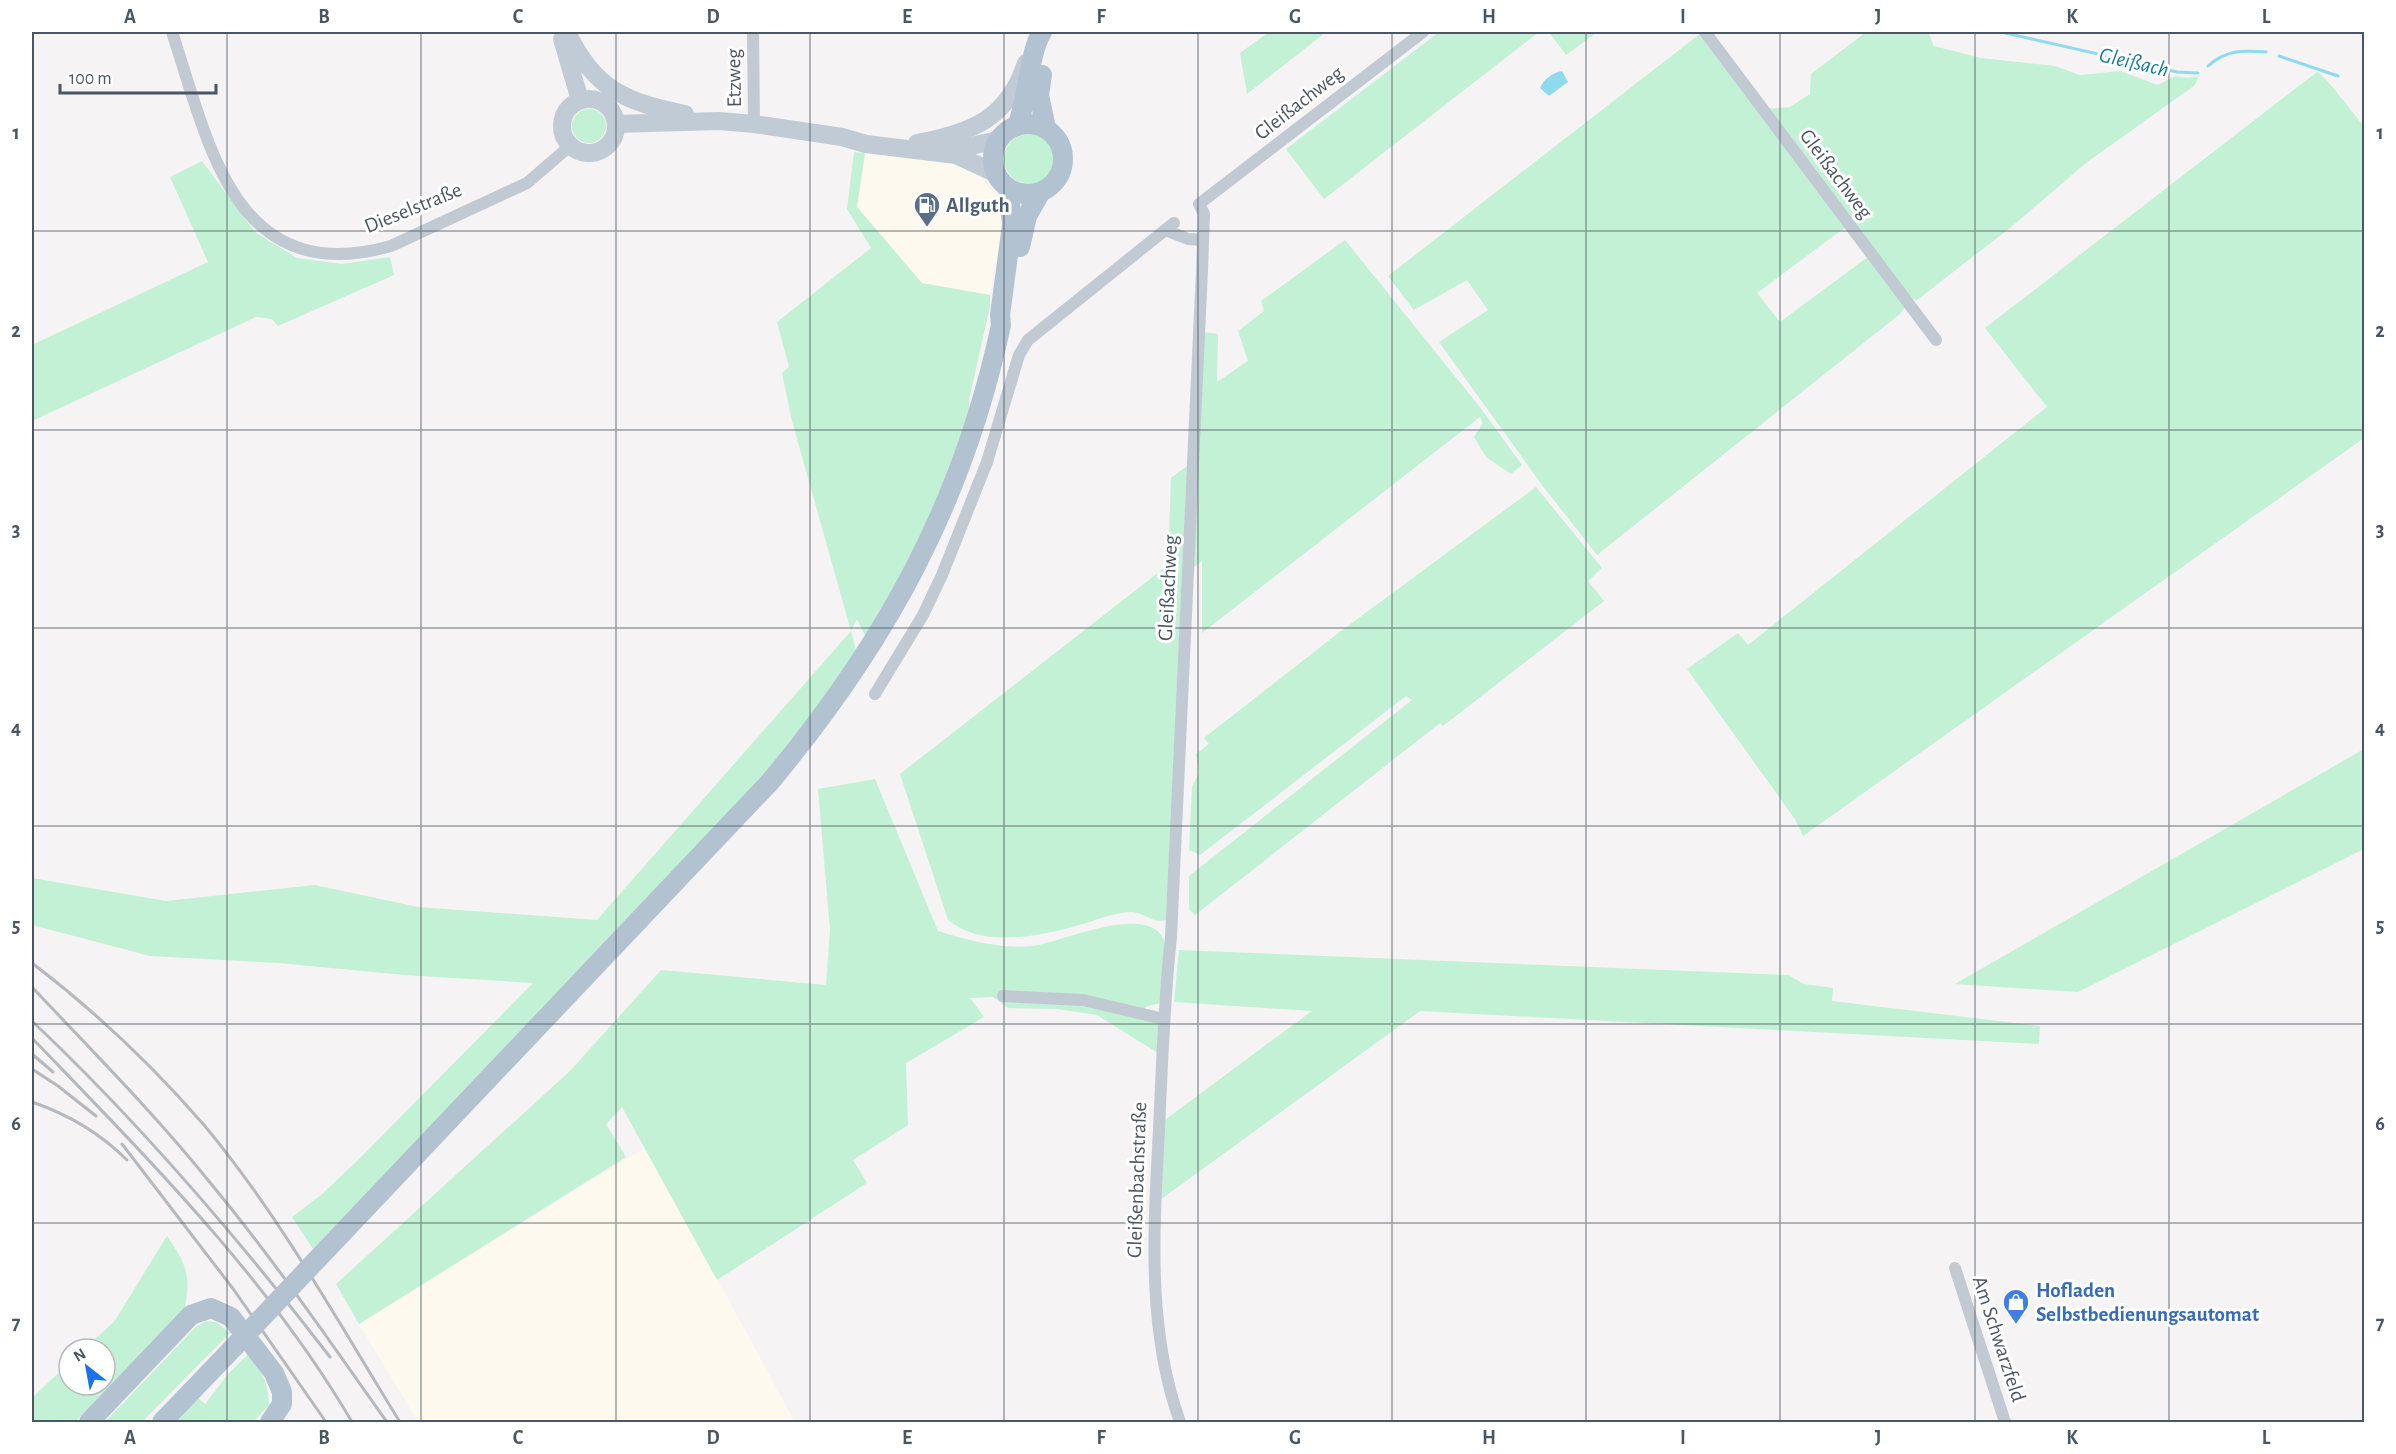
<svg xmlns="http://www.w3.org/2000/svg" width="2396" height="1454" viewBox="0 0 2396 1454" font-family="'Alegreya Sans',sans-serif">
	<style>
		.commercial { fill: #fdf9ef }
		.green { fill: #c3f1d5 }
		.water { fill: #90daee }
		.lines { fill: none; stroke-linecap: round; stroke-linejoin: round }
		.stream { stroke: #90daee; stroke-width: 3 }
		.street { stroke: #c1cad2; stroke-width: 12 }
		.secondary { stroke: #c1cbd6; stroke-width: 18 }
		.primary { stroke: #b3c2d1; stroke-width: 20 }
		.rail { stroke: #b5b8bd; stroke-width: 3 }
		.primary-bridge { stroke: #b3c2d1; stroke-width: 20 }
		.grid { fill: none; stroke: #4a5661; stroke-width: 1.5; stroke-opacity: 0.55 }
		.labels { text-anchor: middle; dominant-baseline: central; stroke-width: 6; stroke-linejoin: round; paint-order: stroke }
		.street-label { font-size: 21px; fill: #4a5661; stroke: #fff }
		.service-label { font-size: 21px; font-weight: bold; fill: #4e5e75; stroke: #fff; text-anchor: start }
		.shop-label { font-size: 21px; font-weight: bold; fill: #366cbe; stroke: #fff; text-anchor: start }
		.water-label { font-size: 22px; font-style: italic; fill: #0c7c9b; stroke: #fff }
		.neatline { fill: none; stroke: #4a5661; stroke-width: 2 }
		.grid-label { font-size: 20px; text-anchor: middle; font-weight: bold; fill: #4a5661 }
	</style>
	<rect width="100%" height="100%" fill="#f5f3f3"/>
	<g class="commercial">
		<path d="M865,153L939,156L979,175L1000,199L1006,211L990,295L922,283L857,207Z"/>
		<path d="M646,1147L795,1422H418L359,1324Z"/>
	</g>
	<g class="green">
		<path d="M1269,32H1326L1247,94L1240,53Z"/>
		<path d="M1439,32H1539L1324,199L1286,149Z"/>
		<path d="M1549,32H1597L1566,55Z"/>
		<path d="M1866,32H1928L1934,46L1981,58L2055,66L2080,75L2120,71L2158,85L2175,76L2187,78L2199,76L2195,85L2086,163L2010,228L1917,300L1912,299L1766,109L1790,107L1810,94L1811,74Z"/>
		<path d="M1701,33L1847,226L1757,293L1780,322L1869,256L1905,307L1900,314L1597,555L1542,485L1439,342L1488,310L1467,280L1414,310L1388,276Z"/>
		<path d="M2317,72C2325,75 2355,116 2364,126V438L1803,836L1795,819L1687,669L1738,633L1748,645L2047,407L1985,328Z"/>
		<circle cx="589" cy="126" r="17"/>
		<circle cx="1029" cy="159" r="25"/>
		<path d="M854,152L865,153L857,207L922,283L990,295V306L969,400V417L934,515L866,638L857,619L851,631L856,651L846,669L764,777L313,1249L292,1217L321,1195L358,1160L533,983L404,975L279,963L150,956L32,925V878L166,901L315,885L418,907L597,920L851,631L792,421L782,373L789,367L777,322L871,248L847,209Z"/>
		<path d="M202,161L255,232L297,258L342,264L390,257L394,275L278,326L272,319L256,317L32,421V345L208,262L170,177Z"/>
		<path d="M1345,240L1479,406L1522,465L1511,474L1486,457L1474,437L1483,423L1480,417L1202,633V561L1191,570L1204,332L1218,334L1217,382L1248,361L1238,331L1264,311L1261,301Z"/>
		<path d="M1187,466L1166,920C1152,924 1144,912 1131,912C1116,912 1100,919 1086,923C1045,935 985,950 948,920L900,774L1168,565L1171,478Z"/>
		<path d="M1536,487L1602,568L1588,581L1604,601L1443,726L1440,723L1195,915L1189,909V876L1412,700L1406,696L1200,855L1189,850L1192,787L1199,773L1196,754L1209,744L1204,738L1337,634Z"/>
		<path d="M2364,749V849L2078,992L1955,984Z"/>
		<path d="M875,779L938,931C969,941 1001,949 1033,946C1061,942 1141,906 1161,935C1172,951 1162,984 1160,1003L1145,1007L1144,1017L1159,1022L1158,1053L1097,1015L1057,1009L1008,1008L993,997L970,998L984,1017L906,1063L908,1125L853,1160L867,1183L717,1280L622,1107L606,1124L626,1157L359,1324L336,1284L570,1071L661,970L826,985L830,930L818,789Z"/>
		<path d="M1179,950L1788,975L1804,984L1833,988L1832,1001L2040,1026L2039,1044L1420,1011L1160,1200L1162,1122L1312,1011L1174,1002Z"/>
		<path d="M167,1236C186,1264 191,1274 185,1307L75,1422H32V1398L69,1363V1385H105V1349H84L114,1322Z"/>
		<path d="M206,1321L216,1322L230,1333L142,1422H105L196,1327Z"/>
		<path d="M248,1354C263,1371 268,1383 269,1405L253,1422H176L198,1398L205,1404L228,1374Z"/>
	</g>
	<path class="water" d="M1562,71L1568,82L1549,96L1540,88C1543,80 1553,72 1562,71Z"/>
	<g class="lines">
		<g class="stream">
			<path d="M2001,32L2177,72L2198,73"/>
			<path d="M2279,56L2338,76"/>
			<path d="M2208,66C2226,50 2242,50 2266,52"/>
		</g>
		<g class="street">
			<path d="M172,32C209,144 234,290 391,246L527,183L570,146"/>
			<path d="M753,32L754,124"/>
			<path d="M1705,32L1936,340"/>
			<path d="M1165,230L1188,239L1202,240"/>
			<path d="M875,694L923,615L942,575L987,462L1019,355L1028,340L1174,223"/>
			<path d="M1003,996L1083,1000L1164,1019"/>
			<path d="M1955,1268L2005,1422"/>
			<path d="M1180,1422C1146,1327 1154,1227 1159,1129C1162,1065 1164,1001 1171,937L1202,270L1204,214L1199,204L1423,32"/>
		</g>
		<g class="secondary">
			<path d="M567,32C594,89 625,102 685,114"/>
			<path d="M562,39L580,100"/>
			<circle cx="589" cy="126" r="27"/>
			<path d="M616,124L719,121L754,124L842,137L866,144L956,155L995,173"/>
			<path d="M917,143C971,133 1008,119 1026,63"/>
			<path d="M944,147L971,146L998,140"/>
		</g>
		<g class="primary">
			<path d="M1042,75L1039,95L1046,128"/>
			<circle cx="1028" cy="159" r="35"/>
			<path d="M1017,126C1029,96 1028,55 1042,32"/>
			<path d="M1020,247L1027,216L1040,193"/>
			<path d="M327,1249L770,782C886,643 963,503 1001,325L1000,315L1012,225L1009,190"/>
			<path d="M89,1422L191,1315L211,1308L231,1317L274,1373L282,1392V1404L270,1422"/>
			<path d="M162,1422L234,1347"/>
		</g>
		<g class="rail">
			<path d="M32,963C95,1011 152,1065 204,1125C280,1216 338,1322 400,1422"/>
			<path d="M32,987C93,1052 156,1115 212,1185C275,1261 330,1342 387,1422"/>
			<path d="M32,1021C140,1123 239,1239 330,1357"/>
			<path d="M32,1038C148,1159 267,1277 352,1422"/>
			<path d="M32,1054L53,1072"/>
			<path d="M32,1069L58,1086L96,1116"/>
			<path d="M32,1102C67,1114 100,1133 127,1160"/>
			<path d="M122,1144L234,1290L326,1422"/>
		</g>
		<path class="primary-bridge" d="M234,1347L327,1249"/>
	</g>
	<path class="grid" d="M227,32V1422M421,32V1422M616,32V1422M810,32V1422M1004,32V1422M1198,32V1422M1392,32V1422M1586,32V1422M1780,32V1422M1975,32V1422M2169,32V1422M32,231H2364M32,430H2364M32,628H2364M32,826H2364M32,1024H2364M32,1223H2364"/>
	<defs>
		<g id="fuel-pin" transform="scale(1.35)"><path d="M0 17L-7.5 6A9.5 9.5 0 1 1 7.5 6Z" fill="#5c6f8a" stroke="#fff"/><path d="M-5.5-6h7V0h2V4h1.3V-2.5L3-4.5l.8-.8L6-3V5H2.5V1h-1V6h-7ZM-4.2-4.7v3.2H.2V-4.7Z" fill="#fff"/></g>
		<g id="shop-pin" transform="scale(1.35)"><path d="M0 17L-7.5 6A9.5 9.5 0 1 1 7.5 6Z" fill="#3f7fe0" stroke="#fff"/><path d="M-5-2.5h2.3a2.7 3.5 0 0 1 5.4 0H5L5.5 6h-11ZM-1.5-2.5h3a1.5 2.3 0 0 0-3 0Z" fill="#fff"/></g>
	</defs>
	<g fill-rule="evenodd">
		<use href="#fuel-pin" x="927" y="205"/>
		<use href="#shop-pin" x="2016" y="1302"/>
	</g>
	<g class="labels">
		<g class="street-label">
			<text transform="translate(734 78) rotate(-91)">Etzweg</text>
			<text transform="translate(1299 103) rotate(-38)">Gleißachweg</text>
			<text transform="translate(1836 174) rotate(53)">Gleißachweg</text>
			<text transform="translate(413 208) rotate(-22)">Dieselstraße</text>
			<text transform="translate(1168 588) rotate(-87)">Gleißachweg</text>
			<text transform="translate(1137 1180) rotate(-88)">Gleißenbachstraße</text>
			<text transform="translate(1999 1339) rotate(72)">Am Schwarzfeld</text>
		</g>
		<g class="service-label">
			<text x="946" y="205">Allguth</text>
		</g>
		<g class="shop-label">
			<text x="2036" y="1290">Hofladen<tspan x="2036" dy="24">Selbstbedienungsautomat</tspan></text>
		</g>
		<g class="water-label">
			<text transform="translate(2134 62) rotate(13)">Gleißach</text>
		</g>
	</g>
	<rect width="2396" height="1454" fill="none" stroke="#ffffff" stroke-width="66"/>
	<g transform="translate(87 1367) rotate(329)"><circle r="28" fill="#ffffff" stroke="#b7bbc0" stroke-width="1.5"/>
	<path d="M0-4.5L10 22L0 15L-10 22Z" fill="#1a73e8"/>
	<text y="-9" font-size="16" font-weight="bold" text-anchor="middle" fill="#4a5661">N</text>
	</g>
	<path d="M60 84v9h156v-9" fill="none" stroke="#4a5661" stroke-width="3"/>
	<text x="69" y="84" font-size="18" fill="#4a5661" stroke="#ffffff" stroke-width="4.5" paint-order="stroke">100 m</text>
	<rect x="33" y="33" width="2330" height="1388" class="neatline"/>
	<g class="grid-label">
		<text x="130" y="23">A</text>
		<text x="324" y="23">B</text>
		<text x="518" y="23">C</text>
		<text x="713" y="23">D</text>
		<text x="907" y="23">E</text>
		<text x="1101" y="23">F</text>
		<text x="1295" y="23">G</text>
		<text x="1489" y="23">H</text>
		<text x="1683" y="23">I</text>
		<text x="1878" y="23">J</text>
		<text x="2072" y="23">K</text>
		<text x="2266" y="23">L</text>
		<text x="16" y="139">1</text>
		<text x="2380" y="139">1</text>
		<text x="16" y="337">2</text>
		<text x="2380" y="337">2</text>
		<text x="16" y="536">3</text>
		<text x="2380" y="536">3</text>
		<text x="16" y="734">4</text>
		<text x="2380" y="734">4</text>
		<text x="16" y="932">5</text>
		<text x="2380" y="932">5</text>
		<text x="16" y="1130">6</text>
		<text x="2380" y="1130">6</text>
		<text x="16" y="1329">7</text>
		<text x="2380" y="1329">7</text>
		<text x="130" y="1444">A</text>
		<text x="324" y="1444">B</text>
		<text x="518" y="1444">C</text>
		<text x="713" y="1444">D</text>
		<text x="907" y="1444">E</text>
		<text x="1101" y="1444">F</text>
		<text x="1295" y="1444">G</text>
		<text x="1489" y="1444">H</text>
		<text x="1683" y="1444">I</text>
		<text x="1878" y="1444">J</text>
		<text x="2072" y="1444">K</text>
		<text x="2266" y="1444">L</text>
	</g>
</svg>
